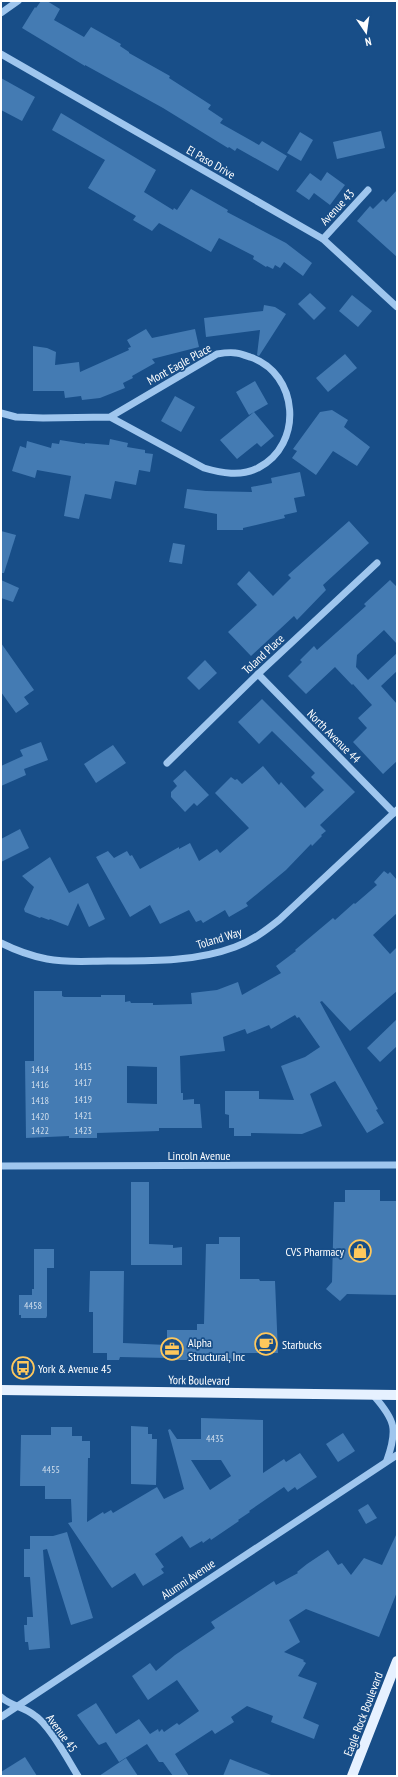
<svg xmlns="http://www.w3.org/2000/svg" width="398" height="1777" viewBox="0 0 398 1777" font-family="'PT Sans Narrow',sans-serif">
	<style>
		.building { fill: #447bb3; fill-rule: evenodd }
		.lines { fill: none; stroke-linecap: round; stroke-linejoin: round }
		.minor { stroke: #9fc6ee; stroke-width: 7 }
		.major { stroke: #e6f1ff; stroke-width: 10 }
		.labels { text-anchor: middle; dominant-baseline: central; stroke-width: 3.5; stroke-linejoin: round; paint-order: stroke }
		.number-label { font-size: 10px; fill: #d0deec }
		.street-label { font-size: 12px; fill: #fff; stroke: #184e88 }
		.poi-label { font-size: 12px; fill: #fff; stroke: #184e88; text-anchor: start }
	</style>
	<rect width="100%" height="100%" fill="#184e88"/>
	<g class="building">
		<path d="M41,1H47L60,9L54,20L84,37L91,27L121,44L120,46L129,52V53L170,76L169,78L211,105L208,109L223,119L220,123L259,145L262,141L287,156L278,171L237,148L235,151L229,147L228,148L163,108L85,65V66L22,28L35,7L36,8Z"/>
		<path d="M1,78L35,97L22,121L1,110Z"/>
		<path d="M61,113L156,170L144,192L173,210L174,208L177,210L191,189L228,210L227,212L286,243L312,263L303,276L284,262L280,268L275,265L273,269L267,266L266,267L253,259L254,256L219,238L211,252L159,223L152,231L133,220L136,216L88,188L105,160L52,130Z"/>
		<path d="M381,131L385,148L337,159L333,142Z"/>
		<path d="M300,132L313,140L301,161L287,153Z"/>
		<path d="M327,172L345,185L330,205L314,193L309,200L296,191L310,173L321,181Z"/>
		<path d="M397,190V257L357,221L370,206L373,209L383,199L386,202Z"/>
		<path d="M310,293L326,308L314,320L298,304Z"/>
		<path d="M352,295L372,311L358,327L339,311Z"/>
		<path d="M264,305L275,307L286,314L259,356L257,355L260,330L206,337L204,318L263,311Z"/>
		<path d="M146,329L152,338L195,329L199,347L152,359L155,363L132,376L133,378L123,383L125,388L100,398L82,400L81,396L65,398L64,391H33V346L47,348L56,352L55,365L79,362L80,372L129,350L128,348L131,347L127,340Z"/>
		<path d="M345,354L357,368L328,392L316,378Z"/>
		<path d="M255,381L268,404L254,412L274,436L261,447L257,443L237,459L220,440L254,412L249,415L236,392Z"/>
		<path d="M175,396L195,407L181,432L161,421Z"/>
		<path d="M332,410L348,420L344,427L370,447L357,466L333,451L316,475L292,458L297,451L293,449L320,412Z"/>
		<path d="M110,439L128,443L127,447L145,450V453L153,454L150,472L139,470L136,485L115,481L111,499L85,494L79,519L64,516L71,476L37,470L35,478L12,471L20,446L26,448L27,441L51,448L52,443L59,444L60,440L85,444V443L109,445Z"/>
		<path d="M300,472L305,496L294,498L297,512L284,515L285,518L243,528V530H217V514L184,508L187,489L206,491L252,492L251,487L272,483L271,478Z"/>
		<path d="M349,521L369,543L323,585L326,590L297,620L294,616L251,656L228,632L257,605L237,584L249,571L273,596L291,578L288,575Z"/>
		<path d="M1,531L16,535L4,573H1Z"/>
		<path d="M173,543L185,545L182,564L169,562Z"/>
		<path d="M1,580L19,588L13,602L1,598Z"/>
		<path d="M390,580L397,587V644L384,630L357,655L356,667L368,680L397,653V671L381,686L397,704V761L383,774L353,742L367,728L358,718L372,705L353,684L352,685L335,667L306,694L288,676L302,662L300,660L314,646L317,650L366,606L364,604Z"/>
		<path d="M1,643L34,690L24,697L29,704L16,713L1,692Z"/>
		<path d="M205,660L217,673L199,690L187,678Z"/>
		<path d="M262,699L355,792L320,825L326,831L321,835L322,836L312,846L311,844L286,870L246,903L248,906L229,917L225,910L203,923L201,920L196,922L189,910L160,924L150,905L130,917L96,857L108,851L114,858L127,851L130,856L132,855L140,869L179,847V849L190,843L199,861L217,849L220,853L249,828L215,793L231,777L235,780L237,779L242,784L263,766L279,785L281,782L305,808L324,790L311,777L315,773L272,731L259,744L238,722Z"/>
		<path d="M41,742L48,760L24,769L26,775L1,786V766L23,756L20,750Z"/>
		<path d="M113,745L126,763L96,783L84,764Z"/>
		<path d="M185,770L209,795L197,806L194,803L185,812L171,797V792L177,786L173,781Z"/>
		<path d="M20,829L29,848L1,862V839Z"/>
		<path d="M50,857L69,893L88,883L105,919L89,927L78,903L68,926L50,919L49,920L41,917L40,918L25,912L24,909L34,887L22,876Z"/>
		<path d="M384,871L388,874L390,872L397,880V913L373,935L390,954L397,947V991L350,1031L322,1001L320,1002L378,1109L376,1110L384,1123L367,1133L335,1081L310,1094L322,1126L302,1134L251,1133V1136H234V1128H229V1115L225,1114V1091H259V1099L294,1100L281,1066L305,1057L320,1047L299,1017L297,1018L295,1015L271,1029L269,1025L247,1034L245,1029L223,1037L225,1051L180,1056L181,1093H183V1100L194,1099V1104H200L202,1128H159V1131L97,1133V1138H69V1136L26,1138L25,1061H34V991H62V996L64,997H101V995H125V1002L130,1001L131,1003H153V1005L192,1004L191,993L217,990L238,982L242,995L281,973L276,966L296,951L295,950L333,918L335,920L354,903L355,904L377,885L374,882ZM127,1066L157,1067V1104L127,1103Z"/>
		<path d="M397,1019V1046L380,1062L367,1048Z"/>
		<path d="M131,1182H149V1244L173,1245V1248L182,1247V1265H131Z"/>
		<path d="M345,1190H380V1201H397V1295L347,1294L340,1301L326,1289L332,1282L334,1202H345Z"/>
		<path d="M219,1237H240V1279H259L260,1281H275L278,1353H240V1360H167V1358L120,1357L119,1360H107V1353H93V1312H89L90,1271H124L123,1343L167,1345V1330H197V1324H204L206,1244H219Z"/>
		<path d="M34,1249H54V1268H47V1316L46,1318H21V1315H19V1295H32V1289H34Z"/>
		<path d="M201,1418L263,1420V1473L284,1459L286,1462L300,1453L317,1477L297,1490L295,1487L288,1492L284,1487L249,1511L250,1512L238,1520L239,1521L211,1540L210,1538L203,1543L202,1541L190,1548L182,1536L155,1554L164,1567L161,1569L164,1573L143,1586L135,1573L112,1588L109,1584L68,1523L72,1522L71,1499H45V1486H20L21,1435H51V1427H72V1436H82V1441H90V1458H88L87,1522L103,1512L104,1514L111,1510L113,1513L157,1487L164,1499L184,1489L168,1430L170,1429L177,1439H201ZM191,1460H221L231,1476L210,1490Z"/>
		<path d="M131,1426L148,1427V1434H152V1439H157L156,1485L131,1484Z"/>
		<path d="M343,1433L355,1451L338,1462L326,1444Z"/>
		<path d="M368,1504L377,1518L366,1524L358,1510Z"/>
		<path d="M67,1532L93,1618L71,1625L47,1549L43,1550L50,1648L29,1650L28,1642H25L24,1625H27V1617H33L30,1577H24V1549H30V1536H53Z"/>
		<path d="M397,1533V1592L379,1637L306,1609L289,1620L300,1642L284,1652L304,1660L303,1661L306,1663L298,1676L317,1683L303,1718L319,1725L314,1739L271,1722L273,1716L247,1706L231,1717L234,1722L215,1734L212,1730L175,1754L189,1776H173L163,1762H159L147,1744L119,1762L106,1742L99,1745L97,1743L77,1715L96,1703L116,1734L139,1719L150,1734L158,1729L159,1732L162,1729L164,1732L177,1723L179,1725L199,1711L177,1680L148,1700L132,1676L150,1663L156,1671L175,1655L215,1628L211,1622L274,1581L276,1585L298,1573L297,1572L307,1564L328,1550L338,1565L342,1563L351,1575L364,1558L382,1565Z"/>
		<path d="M25,1757L37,1776H1V1772Z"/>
		<path d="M126,1758L138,1776H99Z"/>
		<path d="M230,1759L271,1775V1776H223Z"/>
	</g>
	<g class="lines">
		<g class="minor">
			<path d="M1,13L18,1"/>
			<path d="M1,54L323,239L397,307"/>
			<path d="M323,239L368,190"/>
			<path d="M1,413L16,417L43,418L110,417L204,468C221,473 241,477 258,468C304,445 299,373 250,357C246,356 240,353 236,353C230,352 223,353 217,354L110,417"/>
			<path d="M258,674L394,813"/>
			<path d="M167,763L258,674L377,563"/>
			<path d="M1,943C15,950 31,956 47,959C67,963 88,961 108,961C150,961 195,962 235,947C252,941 265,931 279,920L397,810"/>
			<path d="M1,1166L397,1165"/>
			<path d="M374,1396C395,1420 398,1429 387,1460"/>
			<path d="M1,1697C11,1706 24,1707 34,1715C49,1724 68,1760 78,1776"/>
			<path d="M1,1717L397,1455"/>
		</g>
		<g class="major">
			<path d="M1,1390L397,1395"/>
			<path d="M352,1776L397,1661"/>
		</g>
	</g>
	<defs>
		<g id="shop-ring" transform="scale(1.15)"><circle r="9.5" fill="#184e88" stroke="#ffc85c" stroke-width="1.5"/><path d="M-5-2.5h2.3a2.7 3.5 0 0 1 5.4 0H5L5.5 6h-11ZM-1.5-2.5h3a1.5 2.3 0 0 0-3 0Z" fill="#ffc85c"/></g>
		<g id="cafe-ring" transform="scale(1.15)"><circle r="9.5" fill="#184e88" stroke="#ffc85c" stroke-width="1.5"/><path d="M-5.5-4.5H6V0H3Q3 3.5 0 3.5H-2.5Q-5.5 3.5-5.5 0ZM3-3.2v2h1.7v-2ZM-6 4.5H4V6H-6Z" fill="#ffc85c"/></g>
		<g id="office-ring" transform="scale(1.15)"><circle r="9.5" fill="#184e88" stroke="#ffc85c" stroke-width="1.5"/><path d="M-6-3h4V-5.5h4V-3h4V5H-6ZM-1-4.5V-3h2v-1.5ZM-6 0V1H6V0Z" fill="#ffc85c"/></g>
		<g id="bus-ring" transform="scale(1.15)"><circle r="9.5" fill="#184e88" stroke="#ffc85c" stroke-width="1.5"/><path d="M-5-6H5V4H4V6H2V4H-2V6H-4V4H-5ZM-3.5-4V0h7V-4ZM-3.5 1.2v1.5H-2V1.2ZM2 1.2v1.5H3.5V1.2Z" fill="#ffc85c"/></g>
	</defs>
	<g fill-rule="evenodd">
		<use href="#shop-ring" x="360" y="1251"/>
		<use href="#cafe-ring" x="266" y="1344"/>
		<use href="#office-ring" x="172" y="1349"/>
		<use href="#bus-ring" x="23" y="1368"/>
	</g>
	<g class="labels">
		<g class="number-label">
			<text x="83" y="1066">1415</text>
			<text x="40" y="1069">1414</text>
			<text x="83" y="1082">1417</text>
			<text x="40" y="1084">1416</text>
			<text x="83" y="1099">1419</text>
			<text x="40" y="1100">1418</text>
			<text x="83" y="1115">1421</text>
			<text x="40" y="1116">1420</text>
			<text x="40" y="1130">1422</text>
			<text x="83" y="1130">1423</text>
			<text x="33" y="1305">4458</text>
			<text x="215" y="1438">4435</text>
			<text x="51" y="1469">4455</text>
		</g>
		<g class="street-label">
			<text transform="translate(211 162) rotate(30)">El Paso Drive</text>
			<text transform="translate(337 207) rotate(-47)">Avenue 43</text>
			<text transform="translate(179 364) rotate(-29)">Mont Eagle Place</text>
			<text transform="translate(263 654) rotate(-43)">Toland Place</text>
			<text transform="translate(334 736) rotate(45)">North Avenue 44</text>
			<text transform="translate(219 938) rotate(-17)">Toland Way</text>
			<text x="199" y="1155">Lincoln Avenue</text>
			<text transform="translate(199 1380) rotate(1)">York Boulevard</text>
			<text transform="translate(188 1579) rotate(-34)">Alumni Avenue</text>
			<text transform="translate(363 1714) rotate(-69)">Eagle Rock Boulevard</text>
			<text transform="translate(62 1733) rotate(54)">Avenue 45</text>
		</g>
		<g class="poi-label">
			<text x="344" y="1251" text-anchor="end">CVS Pharmacy</text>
			<text x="188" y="1342">Alpha<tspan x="188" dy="14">Structural, Inc</tspan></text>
			<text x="282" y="1344">Starbucks</text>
			<text x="38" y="1368">York &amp; Avenue 45</text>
		</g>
	</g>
	<rect width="398" height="1777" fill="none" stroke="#ffffff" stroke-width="4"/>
	<g transform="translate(366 32) rotate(167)" stroke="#184e88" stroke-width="3" paint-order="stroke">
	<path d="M0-3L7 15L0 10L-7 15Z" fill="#ffffff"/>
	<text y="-6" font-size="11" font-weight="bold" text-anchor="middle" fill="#ffffff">N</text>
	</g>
</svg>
